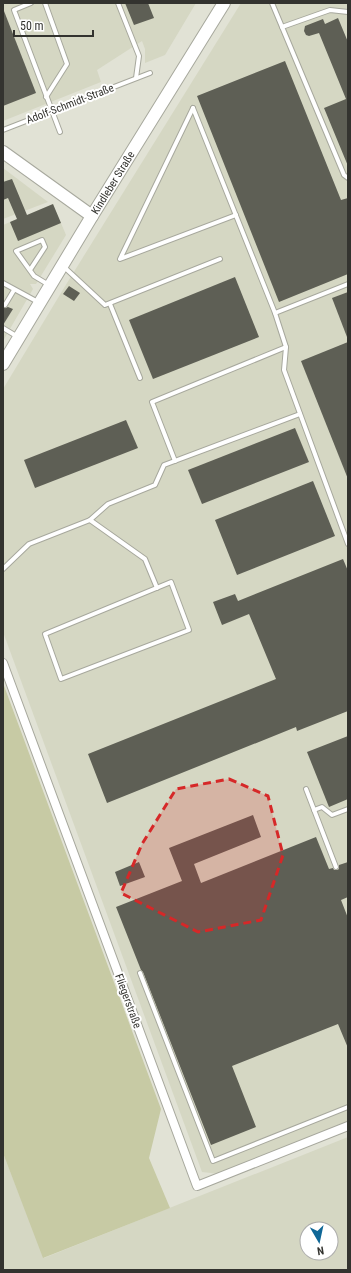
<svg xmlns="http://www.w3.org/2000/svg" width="351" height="1273" viewBox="0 0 351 1273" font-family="'Roboto Condensed',sans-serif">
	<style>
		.built { fill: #d5d7c3; fill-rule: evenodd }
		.green { fill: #c7caa4 }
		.building { fill: #5e5f55 }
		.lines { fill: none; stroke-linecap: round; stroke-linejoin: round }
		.lane-casing { stroke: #a7a89d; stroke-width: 6 }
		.street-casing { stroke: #a7a89d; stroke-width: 10 }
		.secondary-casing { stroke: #a7a89d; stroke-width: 14 }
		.lane { stroke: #fff; stroke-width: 4 }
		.street { stroke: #fff; stroke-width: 8 }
		.secondary { stroke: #fff; stroke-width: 12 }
		.marked { fill: #d62828; fill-opacity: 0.2; stroke: #d62828; stroke-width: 3; stroke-dasharray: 8 5; stroke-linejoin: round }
		.labels { text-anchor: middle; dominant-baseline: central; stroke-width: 4; stroke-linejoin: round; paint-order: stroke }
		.street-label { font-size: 11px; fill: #33332f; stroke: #fff }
	</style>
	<rect width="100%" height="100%" fill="#e1e2d5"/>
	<g class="built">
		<path d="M3,3H196L165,55L145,63V49L142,41L97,70L101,82L3,121Z"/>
		<path d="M241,3H348V1122L220,1174L202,1172L3,632V389L67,283Z"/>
		<path d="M3,168L48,202L3,219Z"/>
		<path d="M53,204L66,235L36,284H30L33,289L3,341V225Z"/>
		<path d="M348,1137V1270H3V1153L44,1258ZM307,1229H331V1253H307Z"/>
	</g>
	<path class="green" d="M3,683L161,1109L149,1158L170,1208L43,1258L3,1153Z"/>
	<g class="building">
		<path d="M125,3H148L154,18L134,25Z"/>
		<path d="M4,11L36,93L3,106V12Z"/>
		<path d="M338,18L348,42V166L324,108L346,99L319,33L309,36L306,35L304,31L305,26L323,19L325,24Z"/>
		<path d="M285,61L341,200L348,198V274L279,302L197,96Z"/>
		<path d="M12,179L27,215L53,204L61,223L18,241L10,222L17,219L8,198L3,200V182Z"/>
		<path d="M235,277L259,337L153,379L129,320Z"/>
		<path d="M69,286L80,293L74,301L63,294Z"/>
		<path d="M348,292V336L347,337L332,298Z"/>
		<path d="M8,307L13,309L3,325V308H5Z"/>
		<path d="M348,342V479L301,361Z"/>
		<path d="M126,420L138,448L35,488L24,460Z"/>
		<path d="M295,428L309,462L202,504L188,470Z"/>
		<path d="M313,481L335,536L237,575L215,520Z"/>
		<path d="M343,559L348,571V711L297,731L296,727L107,803L88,754L276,679L249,614L222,625L213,602L235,594L238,601Z"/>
		<path d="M348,736V799L329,807L307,752Z"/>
		<path d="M253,815L261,837L194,864L201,883L316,837L329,869L333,868L334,870H337L339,869V865L348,862V897L341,900L348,918V1048L338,1024L232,1066L256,1127L211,1145L143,972L141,970L116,907L182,881L169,848Z"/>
		<path d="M139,862L145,877L120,886L115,872Z"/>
	</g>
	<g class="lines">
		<g class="lane-casing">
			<g id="lane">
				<path d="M31,3L14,10L60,132"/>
				<path d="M45,3L67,64L46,97"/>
				<path d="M118,3L139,56L136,78"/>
				<path d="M272,3L344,175L348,178"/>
				<path d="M282,27L330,10L348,12"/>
				<path d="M193,108L275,313L286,347L284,370L348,544"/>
				<path d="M193,108L120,259L236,215"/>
				<path d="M3,130L150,73"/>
				<path d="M63,266L105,305L220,259"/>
				<path d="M30,270L45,247L42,240L16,251L34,276L49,285"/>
				<path d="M3,283L38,302"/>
				<path d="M110,304L140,378"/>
				<path d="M5,305L14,290"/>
				<path d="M275,313L348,284"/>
				<path d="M3,328L18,337"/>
				<path d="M175,461L152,402L286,347"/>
				<path d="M90,520L145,559L157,588"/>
				<path d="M3,569L29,544L90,520L108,504L155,485L164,465L300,414"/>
				<path d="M171,582L189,630L61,679L45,634Z"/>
				<path d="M306,789L336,867"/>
				<path d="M314,810L322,807L332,815L348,809"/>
				<path d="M140,973L213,1161L348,1107"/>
			</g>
		</g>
		<g class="street-casing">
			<path id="street" d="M3,663L197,1186L348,1126"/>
		</g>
		<g class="secondary-casing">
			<g id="secondary">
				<path d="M3,152L92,216"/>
				<path id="s1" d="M3,364L92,216L224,3"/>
			</g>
		</g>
		<use href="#lane" class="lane"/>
		<use href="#street" class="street"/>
		<use href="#secondary" class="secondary"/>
	</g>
	<path class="marked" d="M229,779L268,796L283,855L261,920L198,932L121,893L142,844L176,789Z"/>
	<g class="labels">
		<g class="street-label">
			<text transform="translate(70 104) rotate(-21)">Adolf-Schmidt-Straße</text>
			<text stroke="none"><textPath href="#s1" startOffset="212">Kindleber Straße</textPath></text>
			<text transform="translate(128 1001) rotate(70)">Fliegerstraße</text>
		</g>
	</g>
	<rect width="351" height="1273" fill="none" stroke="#33332f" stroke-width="8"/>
	<g transform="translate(319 1241) rotate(171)"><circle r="19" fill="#ffffff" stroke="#adadac"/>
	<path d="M0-3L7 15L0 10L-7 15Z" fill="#0f6797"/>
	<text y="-6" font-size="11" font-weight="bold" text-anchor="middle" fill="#33332f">N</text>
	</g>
	<path d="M14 30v6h79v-6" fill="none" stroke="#33332f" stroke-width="2"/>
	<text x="20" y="30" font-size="12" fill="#33332f" stroke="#ffffff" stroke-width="3" paint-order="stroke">50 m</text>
</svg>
